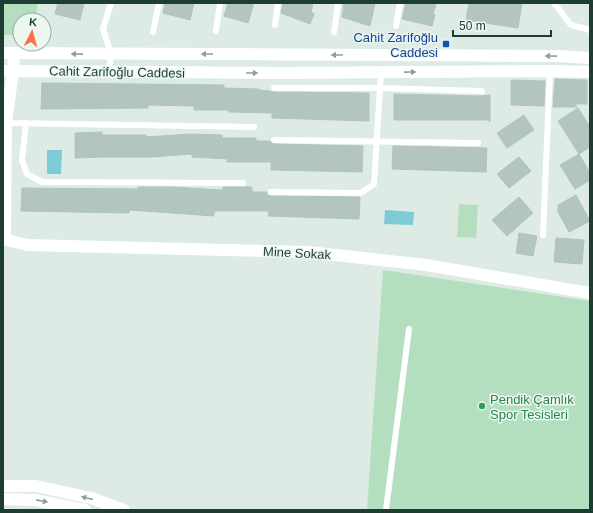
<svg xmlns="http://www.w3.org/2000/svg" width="593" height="513" viewBox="0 0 593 513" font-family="Arial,sans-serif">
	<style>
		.green { fill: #b3dfbe }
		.water { fill: #7dcbd7 }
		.building { fill: #b2c6bd; stroke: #afc5bb }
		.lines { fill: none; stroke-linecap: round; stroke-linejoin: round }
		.service { stroke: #fff; stroke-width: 6 }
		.minor { stroke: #fff; stroke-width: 12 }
		.tertiary { stroke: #fff; stroke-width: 12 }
		.secondary { stroke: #fff; stroke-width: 12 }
		.oneway { fill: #8e9e99 }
		.transit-dot { fill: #1a4fb4; stroke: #edf7f2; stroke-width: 1.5 }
		.leisure-dot { fill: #2e9e5b; stroke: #edf7f2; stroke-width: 1.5 }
		.labels { text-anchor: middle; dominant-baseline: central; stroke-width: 3; stroke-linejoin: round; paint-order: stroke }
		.transit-label { font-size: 13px; fill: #164399; stroke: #edf7f2; text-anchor: end }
		.street-label { font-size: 13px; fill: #1d3c33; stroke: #edf7f2 }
		.leisure-label { font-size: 13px; fill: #27864d; stroke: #edf7f2; text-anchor: start }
	</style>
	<rect width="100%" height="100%" fill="#ddebe4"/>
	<g class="green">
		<path d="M3,3H38L35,20H20V35H3Z"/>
		<path d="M459,204L478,205L476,238L457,237Z"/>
		<path d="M383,270L590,301V510H367Z"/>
	</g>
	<g class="water">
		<path d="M47,150H62L61,174H47Z"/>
		<path d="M385,210L414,212L413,225L384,224Z"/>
	</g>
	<g class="building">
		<path d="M58,3H84L80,20L55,14Z"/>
		<path d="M165,3H194L190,20L163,13Z"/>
		<path d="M228,3H254L248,23L224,16Z"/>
		<path d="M283,3H313L311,12L314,14L310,24L281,13Z"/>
		<path d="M344,3H375L370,26L342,17Z"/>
		<path d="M406,3H436L433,15H435L432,26L402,19Z"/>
		<path d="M469,3H522L518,28L466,20Z"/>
		<path d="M555,79L587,80V104H575L577,107H553Z"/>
		<path d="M511,80L545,81L544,106L511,105Z"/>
		<path d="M42,83L224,85V88L259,89V90L270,91L274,92L369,93V121L272,118V113L229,112V110H194V106L148,105V108L41,109Z"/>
		<path d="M394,94L482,96L490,95V122L488,119L487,120H394Z"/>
		<path d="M578,108L590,127V147L579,154L558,121Z"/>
		<path d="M524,115L534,130L507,148L497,133Z"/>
		<path d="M102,132V135H146V137L191,134L222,135V138H256V141H270L274,144L363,146L362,172L271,170V162H227V159L192,157V154L152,157H102L75,158V133Z"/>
		<path d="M393,146L487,148L486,172L392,169Z"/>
		<path d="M579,154L590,173V180L575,189L560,165Z"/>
		<path d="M519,157L531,171L509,188L497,174Z"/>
		<path d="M138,187H171L223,190V187H252V192H267V195L271,196L360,197L359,219L268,216L269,211H214V216L130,210L129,213L21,211L22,188L138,189Z"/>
		<path d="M576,195L590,221L569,232L558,212V205Z"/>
		<path d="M519,197L533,213L507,236L492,220Z"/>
		<path d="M519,233L537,236L533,256L516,253Z"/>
		<path d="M556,238L584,240L582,264L554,262Z"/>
	</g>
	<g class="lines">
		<g class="service">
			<path d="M554,3L571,25L590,30"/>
			<path d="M275,25L278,3"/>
			<path d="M396,26L400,3"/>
			<path d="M216,31L220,3"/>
			<path d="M153,32L159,3"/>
			<path d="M334,32L338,3"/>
			<path d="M109,72L111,54L103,29L111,3"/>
			<path d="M274,88H380L482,91"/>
			<path d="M6,123L254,127"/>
			<path d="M26,123L22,160L27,174L42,182L243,183"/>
			<path d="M274,140L478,143"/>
			<path d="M271,192L361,193L374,184L381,72"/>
			<path d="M543,235L550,71"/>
			<path d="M386,510L409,329"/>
		</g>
		<g class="minor">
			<path d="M3,239L27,245L308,252L426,265L590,293"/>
			<path d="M5,239L6,123L13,71"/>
		</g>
		<g class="tertiary">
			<path d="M13,71L14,54"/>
			<path d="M3,486H36L91,498L124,510"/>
			<path d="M3,499L35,500L85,510"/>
		</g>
		<g class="secondary">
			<path d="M3,53L557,56L590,58"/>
			<path d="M3,71L280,73L550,71L590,72"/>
		</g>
	</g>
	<defs><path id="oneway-solid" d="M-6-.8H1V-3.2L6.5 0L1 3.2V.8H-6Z"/></defs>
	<g class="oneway">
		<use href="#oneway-solid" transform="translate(77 54) rotate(-179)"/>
		<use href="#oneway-solid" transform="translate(207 54) rotate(180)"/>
		<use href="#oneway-solid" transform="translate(337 55) rotate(-180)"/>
		<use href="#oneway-solid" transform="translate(551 56) rotate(-179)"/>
		<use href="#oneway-solid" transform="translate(410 72) rotate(-1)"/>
		<use href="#oneway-solid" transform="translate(252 73)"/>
		<use href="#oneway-solid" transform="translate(87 498) rotate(-166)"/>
		<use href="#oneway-solid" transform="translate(42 501) rotate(11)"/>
	</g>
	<rect class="transit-dot" x="442" y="40" width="8" height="8" rx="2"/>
	<circle class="leisure-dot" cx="482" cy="406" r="4"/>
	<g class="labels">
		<g class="transit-label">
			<text x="438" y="37">Cahit Zarifoğlu<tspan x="438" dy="15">Caddesi</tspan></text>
		</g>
		<g class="street-label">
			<text transform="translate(117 72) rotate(1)">Cahit Zarifoğlu Caddesi</text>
			<text transform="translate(297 253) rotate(3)">Mine Sokak</text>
		</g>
		<g class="leisure-label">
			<text x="490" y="399">Pendik Çamlık<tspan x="490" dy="15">Spor Tesisleri</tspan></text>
		</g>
	</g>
	<rect width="593" height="513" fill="none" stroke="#1d3c33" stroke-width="8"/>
	<g transform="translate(32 32) rotate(6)"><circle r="19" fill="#edf7f2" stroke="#9aaca6"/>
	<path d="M0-3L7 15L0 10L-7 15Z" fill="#ff7047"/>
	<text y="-6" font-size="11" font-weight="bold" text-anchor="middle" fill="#1d3c33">K</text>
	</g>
	<path d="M453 30v6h98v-6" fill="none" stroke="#1d3c33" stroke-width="2"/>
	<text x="459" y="30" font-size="12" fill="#1d3c33" stroke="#edf7f2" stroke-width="3" paint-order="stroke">50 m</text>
</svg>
